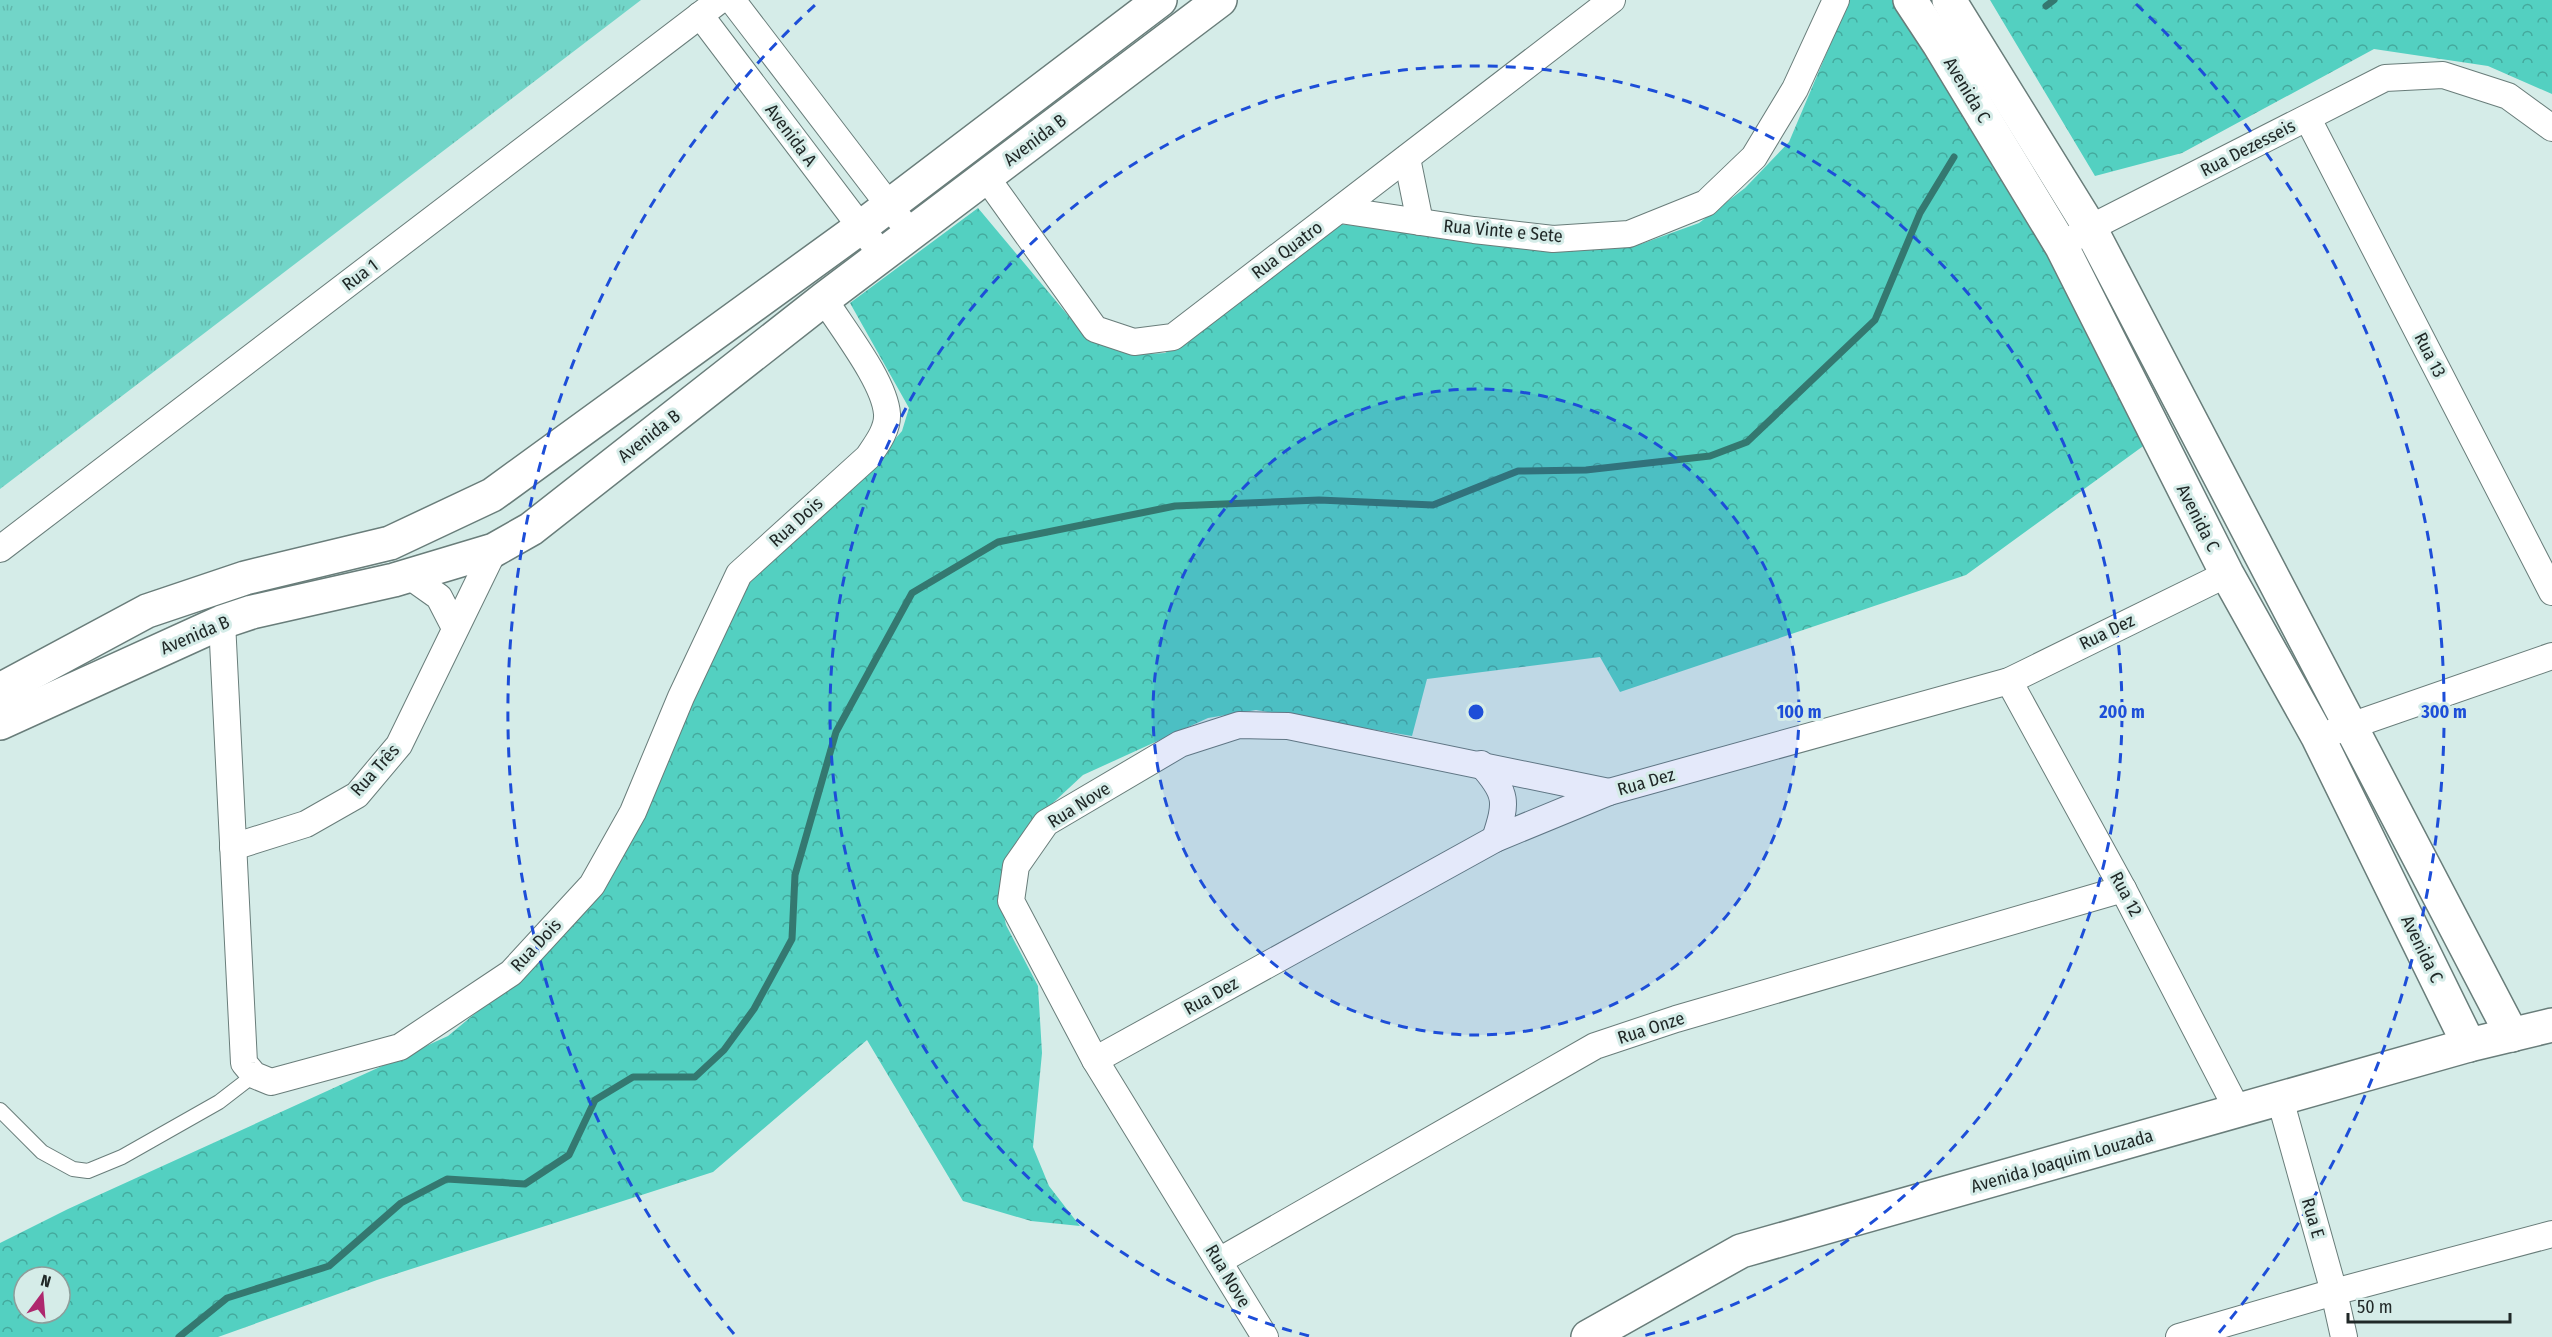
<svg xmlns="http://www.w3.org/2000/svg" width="2552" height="1337" viewBox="0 0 2552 1337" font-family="'Fira Sans Condensed',sans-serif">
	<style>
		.grass { fill: url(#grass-tufts) }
		.forest { fill: url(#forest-crowns); fill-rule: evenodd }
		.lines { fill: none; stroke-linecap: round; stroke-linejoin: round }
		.stream { stroke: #347870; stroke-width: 7 }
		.lane-casing { stroke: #697d7a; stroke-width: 16 }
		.street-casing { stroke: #697d7a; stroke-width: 28 }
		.secondary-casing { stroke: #697d7a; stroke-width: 36 }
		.lane { stroke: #fff; stroke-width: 14 }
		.street { stroke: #fff; stroke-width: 26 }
		.secondary { stroke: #fff; stroke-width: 33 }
		.ring { fill: none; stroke: #1d4ed8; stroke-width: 3; stroke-dasharray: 10 8 }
		.labels { text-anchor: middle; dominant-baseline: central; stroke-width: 6; stroke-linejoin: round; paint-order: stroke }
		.street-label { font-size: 18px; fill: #202827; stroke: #d5ece8 }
		.centre { fill: #1d4ed8; stroke: #d5ece8; stroke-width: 3 }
		.ring-label { font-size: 18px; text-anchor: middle; font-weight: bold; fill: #1d4ed8; stroke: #d5ece8; stroke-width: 6; stroke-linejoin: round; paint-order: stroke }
	</style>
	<defs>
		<pattern id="grass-tufts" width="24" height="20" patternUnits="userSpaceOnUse" patternTransform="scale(1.5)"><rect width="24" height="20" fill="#72d5c8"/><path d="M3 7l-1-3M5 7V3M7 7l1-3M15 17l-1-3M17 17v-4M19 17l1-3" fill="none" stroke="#62b7ac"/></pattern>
		<pattern id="forest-crowns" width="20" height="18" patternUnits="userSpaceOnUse" patternTransform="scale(1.5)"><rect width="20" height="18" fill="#53d0c1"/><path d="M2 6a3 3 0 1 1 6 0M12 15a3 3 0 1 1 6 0" fill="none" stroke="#44a99d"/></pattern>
	</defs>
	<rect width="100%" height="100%" fill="#d5ece8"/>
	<path class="grass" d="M0,0H641L0,489Z"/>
	<g class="forest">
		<path d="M1849,0H1893L2050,252L2146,444L1966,575L1620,692L1600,657L1427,679L1412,736L1256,710L1208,718L1083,775L1027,827L999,892L1006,925L1038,986L1042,1053L1033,1147L1049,1186L1080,1226L1031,1221L963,1201L867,1040L713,1172L377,1280L218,1337H0V1243L68,1209L448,1036L538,961L612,877L747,585L858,481L902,431L909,408L850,303L978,208L1087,338L1131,355L1165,353L1198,332L1339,224L1583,249L1641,244L1699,223L1745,188L1789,142ZM24,1277H60V1313H24Z"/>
		<path d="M1990,0H2552V94L2488,66L2374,49L2182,153L2095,176Z"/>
	</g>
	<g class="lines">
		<g class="stream">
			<path d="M2046,6L2054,0"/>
			<path d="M179,1337L227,1298L329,1266L401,1203L447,1179L525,1184L569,1155L595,1100L633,1077H695L724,1050L754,1009L792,939L795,875L836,732L912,593L998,542L1175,506L1319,500L1433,505L1518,471L1586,470L1710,456L1747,442L1875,320L1920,213L1954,157"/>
		</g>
		<g class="lane-casing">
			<path id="lane" d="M0,1110L42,1152L73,1169L88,1171L122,1157L219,1102L254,1075"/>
		</g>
		<g class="street-casing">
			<g id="street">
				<path d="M732,0L911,234"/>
				<path d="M700,15L872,242"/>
				<path d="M2308,119L2552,592"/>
				<path d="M1407,158L1420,222"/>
				<path d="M986,177L1095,329L1134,342L1173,337L1612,0"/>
				<path d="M1340,210L1474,230L1553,239L1629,234L1706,203L1754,157L1795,89L1836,0"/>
				<path d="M2074,238L2090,228L2385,78L2443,75L2508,96L2552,128"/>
				<path d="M0,549L720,0"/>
				<path d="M408,575L439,597L455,628"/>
				<path d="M222,622L244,1063L254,1075L271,1082L400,1047L511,973L592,885L633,812L681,697L739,574L868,457C876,445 888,430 887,414C885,382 842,328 824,299"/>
				<path d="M2009,681L2123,889L2238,1111"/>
				<path d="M2333,732L2552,656"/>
				<path d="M1481,764C1508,794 1507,802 1495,839"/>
				<path d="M233,847L306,824L357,795L399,745L494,550"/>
				<path d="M1095,1060L1495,839L1609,792L2009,681L2227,574"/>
				<path d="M2280,1099L2334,1292L2344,1337"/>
				<path d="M1219,1261L1595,1046L1676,1019L2123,889"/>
				<path d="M1265,1337L1095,1060L1011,901L1016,866L1046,823L1180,744L1239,725L1288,726L1609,792"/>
				<path d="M2179,1337L2334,1292L2552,1234"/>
			</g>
		</g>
		<g class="secondary-casing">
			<g id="secondary">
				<path d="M1910,0L1939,44L2062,247L2227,574L2318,737L2469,1045"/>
				<path d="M1949,0L2090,228L2512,1035"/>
				<path d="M0,690L147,611L245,578L390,543L492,495L861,227L1160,0"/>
				<path d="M0,723L222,622L252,612L394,580L494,550L531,529L824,299L1220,0"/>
				<path d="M1588,1337L1741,1251L2469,1045L2552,1025"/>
			</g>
		</g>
		<use href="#lane" class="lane"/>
		<use href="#street" class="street"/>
		<use href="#secondary" class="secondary"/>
	</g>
	<circle cx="1476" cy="712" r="323" fill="#1d4ed8" fill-opacity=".12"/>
	<g class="ring">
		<circle cx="1476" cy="712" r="323"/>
		<path d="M1309 1336A646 646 0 1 1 1643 1336"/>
		<path d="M734 1334A968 968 0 0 1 816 4M2136 4A968 968 0 0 1 2218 1334"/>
	</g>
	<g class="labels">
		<g class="street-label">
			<text transform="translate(1967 90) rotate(59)">Avenida C</text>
			<text transform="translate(791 135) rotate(53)">Avenida A</text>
			<text transform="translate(1035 140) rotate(-37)">Avenida B</text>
			<text transform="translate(2248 148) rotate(-27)">Rua Dezesseis</text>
			<text transform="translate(1503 231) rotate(5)">Rua Vinte e Sete</text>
			<text transform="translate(1287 250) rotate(-37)">Rua Quatro</text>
			<text transform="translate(360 275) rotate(-37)">Rua 1</text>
			<text transform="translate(2430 355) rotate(63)">Rua 13</text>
			<text transform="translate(649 436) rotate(-38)">Avenida B</text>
			<text transform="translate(2198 518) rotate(63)">Avenida C</text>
			<text transform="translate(796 522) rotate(-42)">Rua Dois</text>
			<text transform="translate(2107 632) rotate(-26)">Rua Dez</text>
			<text transform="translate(195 635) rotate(-23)">Avenida B</text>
			<text transform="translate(375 770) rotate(-48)">Rua Três</text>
			<text transform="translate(1646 782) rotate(-16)">Rua Dez</text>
			<text transform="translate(1079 805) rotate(-32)">Rua Nove</text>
			<text transform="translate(2126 894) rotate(62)">Rua 12</text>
			<text transform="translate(536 945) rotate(-47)">Rua Dois</text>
			<text transform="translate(2422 949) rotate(64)">Avenida C</text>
			<text transform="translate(1211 996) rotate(-29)">Rua Dez</text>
			<text transform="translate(1651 1028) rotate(-18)">Rua Onze</text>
			<text transform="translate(2062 1161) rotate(-16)">Avenida Joaquim Louzada</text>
			<text transform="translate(2313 1218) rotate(74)">Rua E</text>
			<text transform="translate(1228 1276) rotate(59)">Rua Nove</text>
		</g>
	</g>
	<circle cx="1476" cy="712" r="9" class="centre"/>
	<g class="ring-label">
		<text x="1799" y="718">100 m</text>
		<text x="2122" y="718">200 m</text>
		<text x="2444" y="718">300 m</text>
	</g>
	<g transform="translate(42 1295) rotate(16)"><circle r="28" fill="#d5ece8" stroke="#8d9e9b" stroke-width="1.5"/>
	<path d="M0-4.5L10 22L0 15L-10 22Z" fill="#ae286e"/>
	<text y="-9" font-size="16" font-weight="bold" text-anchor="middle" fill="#202827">N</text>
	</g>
	<path d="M2348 1313v9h162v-9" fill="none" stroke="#202827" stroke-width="3"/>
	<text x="2357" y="1313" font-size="18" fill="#202827" stroke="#d5ece8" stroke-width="4.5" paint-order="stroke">50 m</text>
</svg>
